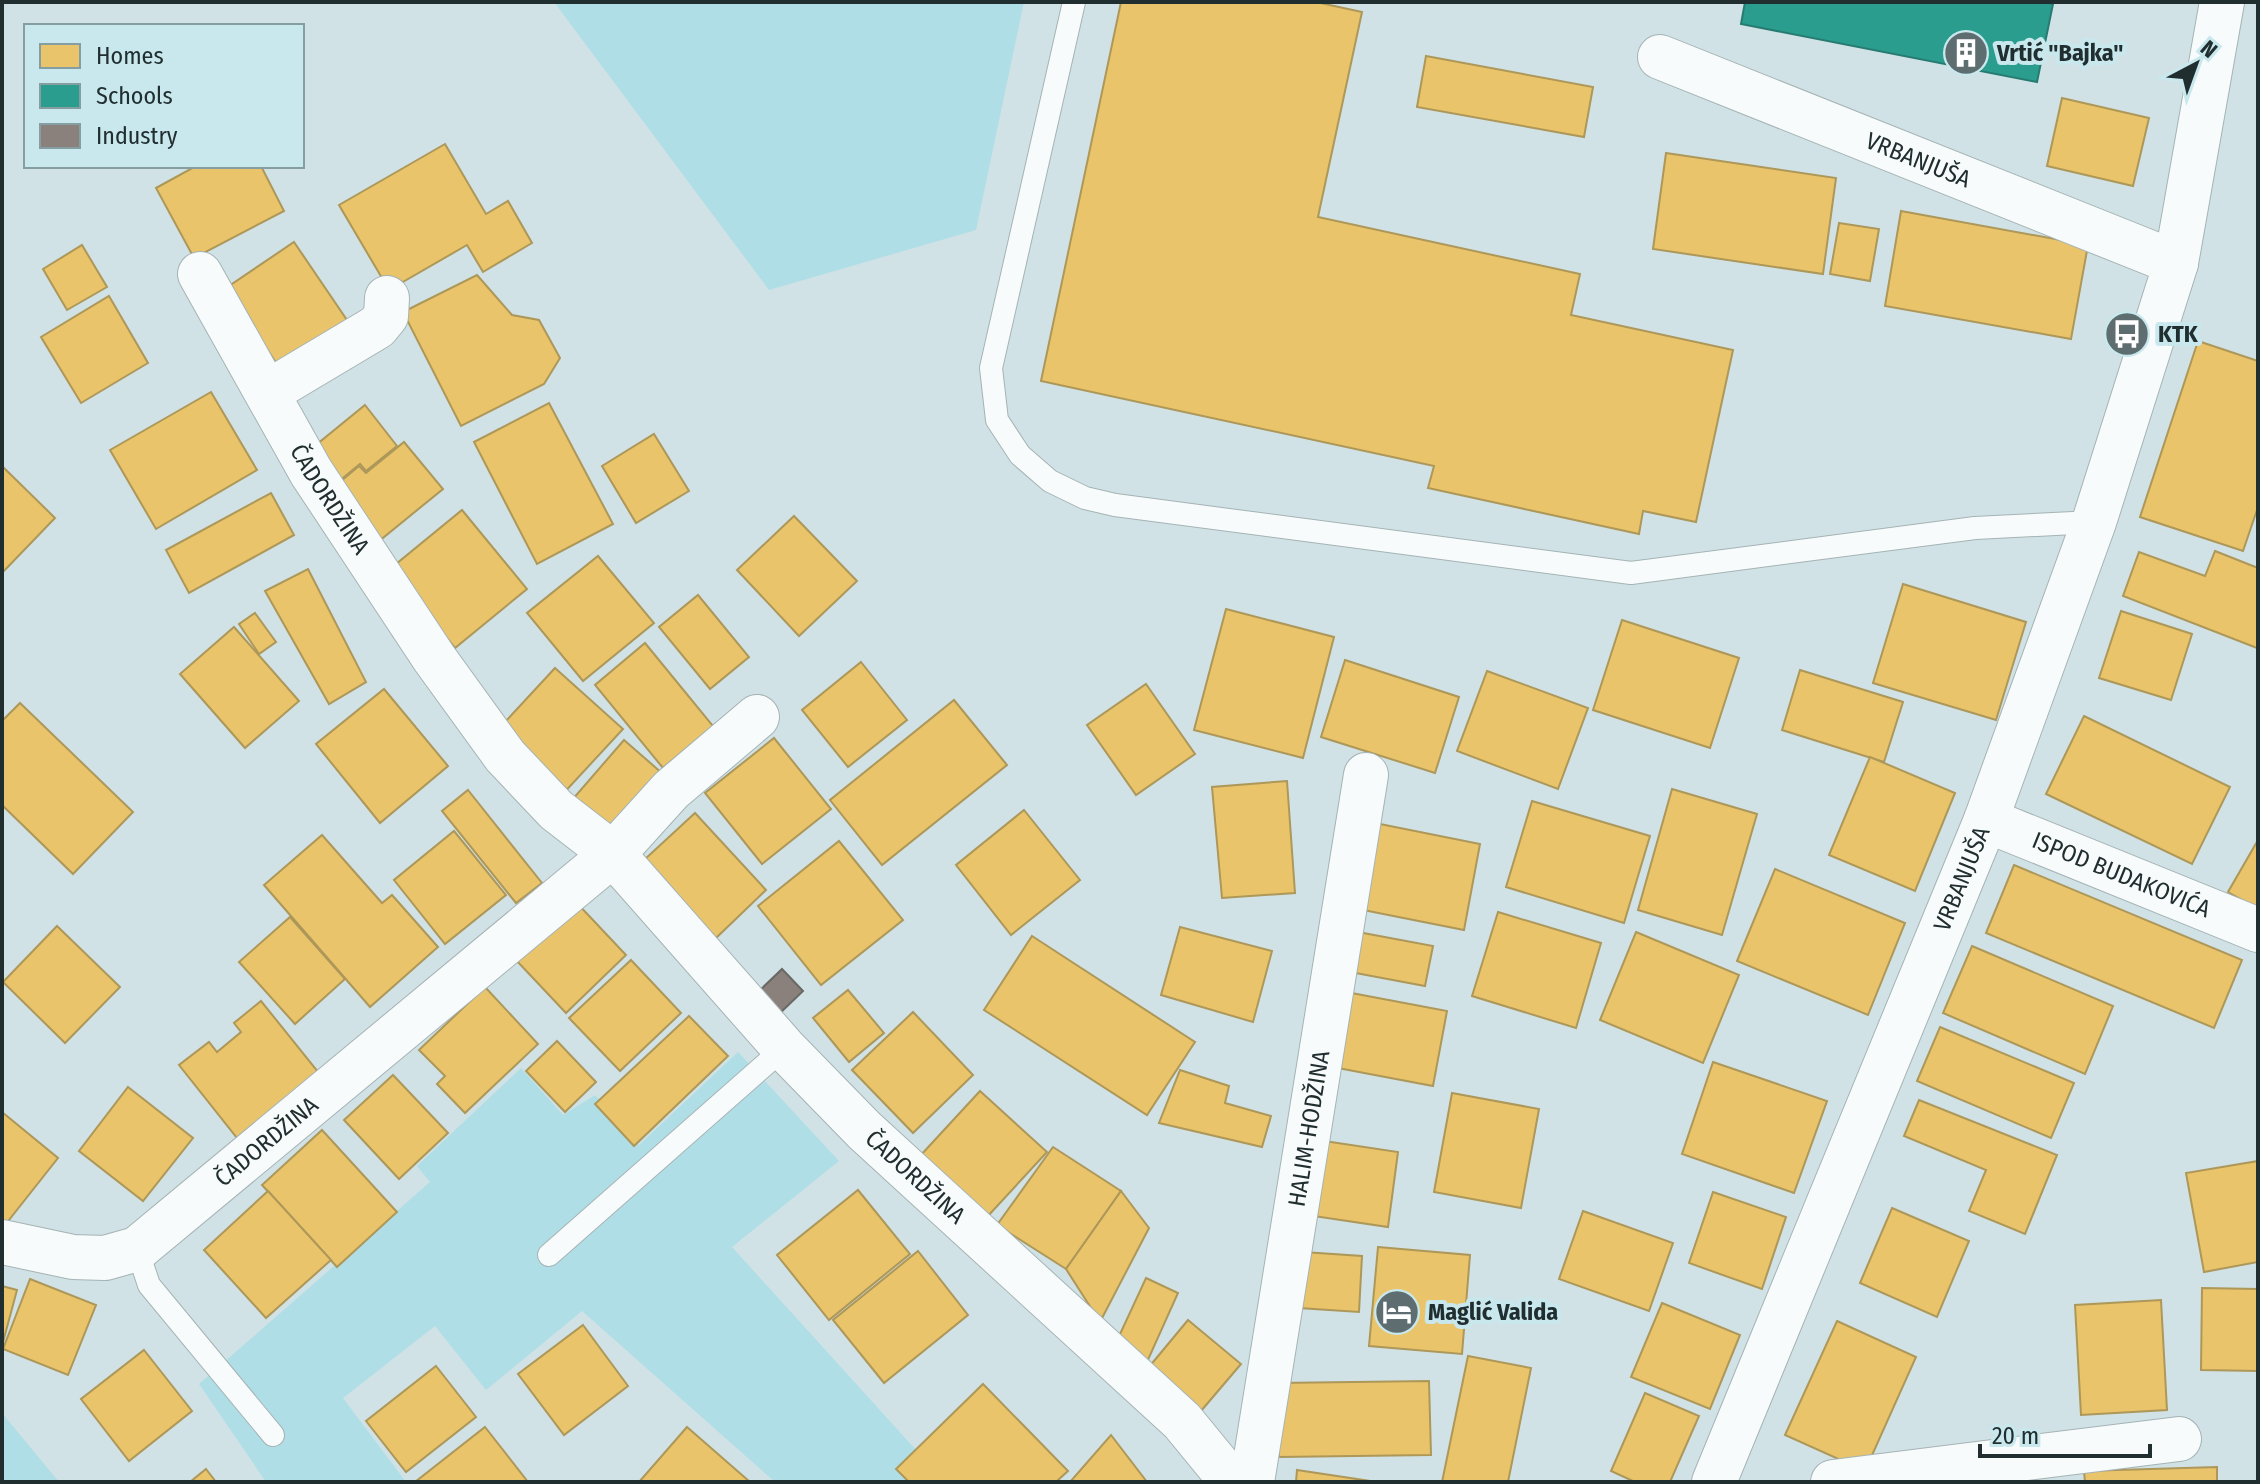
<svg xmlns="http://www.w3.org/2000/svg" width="2260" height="1484" viewBox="0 0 2260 1484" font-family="'Fira Sans Condensed',sans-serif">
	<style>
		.green { fill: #b0dee6 }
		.homes { fill: #e9c46a; stroke: #ad9759; stroke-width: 2 }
		.schools { fill: #2a9d8f; stroke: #277c72; stroke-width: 2 }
		.industry { fill: #8a817c; stroke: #6a6865; stroke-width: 2 }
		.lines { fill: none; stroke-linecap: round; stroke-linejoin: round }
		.lane-casing { stroke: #a5b3b5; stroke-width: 24 }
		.street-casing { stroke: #a5b3b5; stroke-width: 46 }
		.secondary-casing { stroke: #a5b3b5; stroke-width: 46 }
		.lane { stroke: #f8fbfb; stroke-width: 22 }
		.street { stroke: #f8fbfb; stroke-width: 44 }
		.secondary { stroke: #f8fbfb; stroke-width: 44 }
		.labels { text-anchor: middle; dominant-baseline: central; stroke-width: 8; stroke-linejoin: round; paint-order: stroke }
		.poi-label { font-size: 24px; font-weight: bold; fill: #212e30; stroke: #c8e8ed; text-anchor: start }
		.street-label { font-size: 24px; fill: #212e30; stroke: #c8e8ed }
	</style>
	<rect width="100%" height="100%" fill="#d0e2e5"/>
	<g class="green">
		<path d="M554,2H1024L976,230L769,290Z"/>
		<path d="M738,1052L839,1161L732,1247L945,1482H775L582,1311L486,1390L435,1326L343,1398L406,1482H266L199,1384L430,1182L417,1166L521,1068L563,1115L595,1095L639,1145Z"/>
		<path d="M2,1413L59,1482H2Z"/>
	</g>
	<g class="homes">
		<path d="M1121,2H1316L1362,12L1318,217L1580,274L1571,315L1733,350L1696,522L1643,511L1639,534L1428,488L1434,466L1041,381Z"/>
		<path d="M1426,56L1593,87L1584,137L1417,107Z"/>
		<path d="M2062,98L2149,118L2133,186L2047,166Z"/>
		<path d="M445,144L486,214L508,201L532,243L483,272L467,245L389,290L339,205Z"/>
		<path d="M1666,153L1836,178L1823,274L1653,249Z"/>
		<path d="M196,166H261L284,211L194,258L156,188Z"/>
		<path d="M1901,211L2088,245L2071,339L1885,306Z"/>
		<path d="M1839,223L1879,229L1870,281L1830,274Z"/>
		<path d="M294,242L349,323L281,370L226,288Z"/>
		<path d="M82,245L107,287L67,310L43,269Z"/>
		<path d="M477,275L512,315L539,320L560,358L544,384L461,426L403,312Z"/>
		<path d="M109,296L148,363L81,403L41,337Z"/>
		<path d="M2198,341L2258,361V507L2243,551L2140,517Z"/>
		<path d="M211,392L257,470L156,529L110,450Z"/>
		<path d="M549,403L613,524L537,564L474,442Z"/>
		<path d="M365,405L397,446L366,471L360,464L332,487L305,454Z"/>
		<path d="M654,434L689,491L636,523L602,466Z"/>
		<path d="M404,442L443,489L373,546L328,492L359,466L366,473Z"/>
		<path d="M2,466L55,518L2,573Z"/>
		<path d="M271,493L294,535L189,593L166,550Z"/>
		<path d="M462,510L527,589L455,648L390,569Z"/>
		<path d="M794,516L857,581L799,636L737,570Z"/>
		<path d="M2215,551L2258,568L2257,648L2123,596L2139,552L2205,576Z"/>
		<path d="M598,556L654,623L583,681L527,613Z"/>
		<path d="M308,569L366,682L329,704L265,591Z"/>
		<path d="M1903,584L2026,622L1996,720L1873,683Z"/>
		<path d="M698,595L749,657L710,689L659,627Z"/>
		<path d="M1226,609L1334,637L1303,758L1194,730Z"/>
		<path d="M2121,611L2192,634L2171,700L2099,678Z"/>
		<path d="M255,613L276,642L259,654L239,624Z"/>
		<path d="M1622,620L1739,658L1710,748L1593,710Z"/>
		<path d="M234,627L299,701L245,748L180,674Z"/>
		<path d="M645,643L713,726L663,768L595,685Z"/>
		<path d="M1345,660L1459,697L1435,773L1321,737Z"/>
		<path d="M861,662L907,720L848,767L802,710Z"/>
		<path d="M555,668L623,729L560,797L493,735Z"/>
		<path d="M1800,670L1903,702L1884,762L1782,730Z"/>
		<path d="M1487,671L1588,708L1558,789L1457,751Z"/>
		<path d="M1146,684L1195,754L1136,795L1087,725Z"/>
		<path d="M384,689L448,766L380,823L316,744Z"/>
		<path d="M954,700L1007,765L882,865L830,800Z"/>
		<path d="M20,703L133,812L73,874L2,805V721Z"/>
		<path d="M2084,716L2230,787L2192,864L2046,794Z"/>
		<path d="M774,738L831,809L762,864L705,793Z"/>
		<path d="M624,740L663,774L605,840L566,807Z"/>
		<path d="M1870,757L1955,793L1915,891L1829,855Z"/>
		<path d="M1287,781L1295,893L1222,898L1212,787Z"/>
		<path d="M1672,789L1757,814L1722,935L1638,910Z"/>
		<path d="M468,790L542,883L516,903L442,811Z"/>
		<path d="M1532,801L1650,836L1624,923L1506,887Z"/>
		<path d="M1024,810L1080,880L1011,935L956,865Z"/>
		<path d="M695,813L766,890L716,938L644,860Z"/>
		<path d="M1375,823L1480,844L1464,930L1358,909Z"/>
		<path d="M454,831L506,895L445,944L394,880Z"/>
		<path d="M322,835L382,903L392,895L438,947L370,1007L264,885Z"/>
		<path d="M2258,840V909L2228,892Z"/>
		<path d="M839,841L903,920L821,985L758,906Z"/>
		<path d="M2014,865L2242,960L2214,1028L1986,933Z"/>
		<path d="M1775,869L1905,923L1868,1015L1737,961Z"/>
		<path d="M575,901L626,955L566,1013L515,959Z"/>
		<path d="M1498,912L1601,943L1576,1028L1472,996Z"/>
		<path d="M290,917L345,979L295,1024L239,962Z"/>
		<path d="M57,926L120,987L65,1043L3,982Z"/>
		<path d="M1180,927L1272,951L1253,1022L1161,995Z"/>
		<path d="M1358,932L1433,946L1425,986L1350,972Z"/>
		<path d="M1636,932L1739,975L1703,1063L1600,1020Z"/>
		<path d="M1032,936L1195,1042L1147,1115L984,1010Z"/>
		<path d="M1972,946L2113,1006L2085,1074L1943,1013Z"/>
		<path d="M631,960L681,1013L620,1071L569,1018Z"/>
		<path d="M485,987L538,1044L465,1113L437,1084L445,1076L419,1050Z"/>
		<path d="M848,990L884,1033L849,1062L813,1018Z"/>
		<path d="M1341,991L1447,1011L1433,1086L1327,1066Z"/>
		<path d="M261,1001L323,1078L241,1143L179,1065L209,1042L217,1052L241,1032L234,1023Z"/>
		<path d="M913,1012L973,1075L913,1133L852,1070Z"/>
		<path d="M689,1016L728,1056L634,1146L595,1104Z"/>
		<path d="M1940,1027L2074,1083L2051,1138L1917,1081Z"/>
		<path d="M557,1041L596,1082L565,1112L526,1071Z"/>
		<path d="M1713,1062L1827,1101L1794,1193L1682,1154Z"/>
		<path d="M1180,1070L1229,1086L1225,1103L1271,1116L1262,1147L1159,1123Z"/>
		<path d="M393,1075L448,1133L399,1179L344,1120Z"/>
		<path d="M128,1087L193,1138L143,1201L79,1151Z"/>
		<path d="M980,1091L1047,1152L987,1217L920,1156Z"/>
		<path d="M1452,1093L1539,1109L1521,1208L1434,1192Z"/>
		<path d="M1919,1100L2057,1155L2025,1234L1969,1211L1986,1170L1904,1136Z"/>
		<path d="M2,1112L58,1158L5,1225L2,1222Z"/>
		<path d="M322,1130L397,1212L337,1267L262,1185Z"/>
		<path d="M1311,1139L1398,1152L1388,1227L1300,1214Z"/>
		<path d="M1053,1147L1121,1191L1066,1269L997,1225Z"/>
		<path d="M2258,1161V1262L2204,1272L2186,1173Z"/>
		<path d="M858,1190L910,1254L829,1320L777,1255Z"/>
		<path d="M268,1191L331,1260L266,1318L204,1250Z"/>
		<path d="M1121,1191L1149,1228L1100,1322L1066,1269Z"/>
		<path d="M1713,1192L1786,1217L1762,1289L1689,1263Z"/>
		<path d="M1892,1208L1969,1241L1937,1317L1860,1283Z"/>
		<path d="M1583,1211L1673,1243L1649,1311L1559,1279Z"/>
		<path d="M1378,1247L1470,1255L1462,1354L1369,1346Z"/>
		<path d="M918,1251L968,1315L884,1383L833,1320Z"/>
		<path d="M1303,1252L1362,1256L1359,1312L1299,1308Z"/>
		<path d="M1146,1278L1178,1293L1147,1362L1114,1347Z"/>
		<path d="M30,1279L96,1305L68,1375L3,1349Z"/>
		<path d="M2,1286L17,1290L2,1346Z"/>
		<path d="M2202,1288L2258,1289V1371L2201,1370Z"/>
		<path d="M2161,1300L2167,1410L2081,1415L2075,1305Z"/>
		<path d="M1662,1303L1740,1335L1710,1409L1631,1377Z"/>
		<path d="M1188,1320L1241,1364L1201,1411L1149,1367Z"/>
		<path d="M1837,1321L1916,1357L1865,1471L1785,1435Z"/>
		<path d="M583,1325L628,1386L564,1435L518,1374Z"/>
		<path d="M144,1350L192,1411L129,1461L81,1399Z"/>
		<path d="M1468,1356L1531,1368L1508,1482H1442Z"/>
		<path d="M436,1366L476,1417L406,1472L366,1421Z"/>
		<path d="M1429,1381L1431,1455L1279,1457L1277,1383Z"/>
		<path d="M983,1384L1068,1471L1056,1482H909L896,1469Z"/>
		<path d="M1645,1393L1699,1416L1670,1482H1635L1611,1471Z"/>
		<path d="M485,1427L528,1482H415Z"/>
		<path d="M687,1427L750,1482H639Z"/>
		<path d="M1111,1435L1147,1482H1070Z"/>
		<path d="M2217,1467V1482H2085L2084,1471Z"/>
		<path d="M206,1469L216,1482H190Z"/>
		<path d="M1297,1470L1377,1482H1296Z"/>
	</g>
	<path class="schools" d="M1745,2H2044L2053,4L2037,82L1741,24Z"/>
	<path class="industry" d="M782,969L803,991L776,1017L755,995Z"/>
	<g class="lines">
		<g class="lane-casing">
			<g id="lane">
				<path d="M1074,2L991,368L997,420L1020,455L1050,481L1085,498L1115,505L1631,573L1975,528L2094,522"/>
				<path d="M137,1249L149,1285L273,1435"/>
				<path d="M549,1255L784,1048"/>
			</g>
		</g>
		<g class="street-casing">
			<g id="street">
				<path id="s1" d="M1660,57L2176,263"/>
				<path id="s2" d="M200,274L311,472L434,658L505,756L556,810L613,854L784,1048L864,1130L1182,1421L1232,1482"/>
				<path d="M268,392L377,327L386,316L387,298"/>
				<path id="s3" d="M1986,820L2258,930"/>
				<path id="s4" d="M2,1242L73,1257L105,1258L137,1249L613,854L671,790L757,717"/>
				<path id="s5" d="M1252,1482L1366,775"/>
				<path d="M1833,1482L2179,1439"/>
			</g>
		</g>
		<g class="secondary-casing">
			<g id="secondary">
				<path id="s6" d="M1714,1482L1986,820L2094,522L2176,263L2222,2"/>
			</g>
		</g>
		<use href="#lane" class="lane"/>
		<use href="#street" class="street"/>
		<use href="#secondary" class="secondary"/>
	</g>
	<defs>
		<g id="building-disc" transform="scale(2.3)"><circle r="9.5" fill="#5e6d6f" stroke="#c8e8ed"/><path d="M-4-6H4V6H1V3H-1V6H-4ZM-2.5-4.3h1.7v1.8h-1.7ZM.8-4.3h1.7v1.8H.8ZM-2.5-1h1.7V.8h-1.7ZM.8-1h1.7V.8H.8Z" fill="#fff"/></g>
		<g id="bus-disc" transform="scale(2.3)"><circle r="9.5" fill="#5e6d6f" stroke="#c8e8ed"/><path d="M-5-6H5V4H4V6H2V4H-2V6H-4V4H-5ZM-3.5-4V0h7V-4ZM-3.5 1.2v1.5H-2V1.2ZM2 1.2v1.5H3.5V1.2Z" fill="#fff"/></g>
		<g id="hotel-disc" transform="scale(2.3)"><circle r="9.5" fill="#5e6d6f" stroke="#c8e8ed"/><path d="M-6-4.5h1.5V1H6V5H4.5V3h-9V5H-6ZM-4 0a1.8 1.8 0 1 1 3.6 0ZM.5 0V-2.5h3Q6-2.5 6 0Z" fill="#fff"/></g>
	</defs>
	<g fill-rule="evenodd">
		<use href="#building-disc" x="1966" y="53"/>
		<use href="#bus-disc" x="2127" y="334"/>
		<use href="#hotel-disc" x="1397" y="1312"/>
	</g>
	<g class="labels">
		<g class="poi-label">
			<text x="1997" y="53">Vrtić "Bajka"</text>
			<text x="2158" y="334">KTK</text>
			<text x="1428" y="1312">Maglić Valida</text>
		</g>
		<g class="street-label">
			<text stroke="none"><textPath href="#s1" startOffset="278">VRBANJUŠA</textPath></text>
			<text stroke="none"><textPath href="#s2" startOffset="260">ČADORDŽINA</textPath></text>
			<text stroke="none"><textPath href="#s3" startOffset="146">ISPOD BUDAKOVIĆA</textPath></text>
			<text stroke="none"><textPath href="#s6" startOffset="652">VRBANJUŠA</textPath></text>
			<text stroke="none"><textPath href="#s5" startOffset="358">HALIM-HODŽINA</textPath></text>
			<text stroke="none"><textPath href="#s4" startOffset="306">ČADORDŽINA</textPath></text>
			<text stroke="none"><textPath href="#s2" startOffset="1160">ČADORDŽINA</textPath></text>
		</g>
	</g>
	<rect width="2260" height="1484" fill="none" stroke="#212e30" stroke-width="8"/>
	<rect x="24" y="24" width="280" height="144" fill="#c8e8ed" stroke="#859ea1" stroke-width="2"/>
	<rect x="40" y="44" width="40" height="24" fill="#e9c46a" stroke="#859ea1" stroke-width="2"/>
	<text x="96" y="64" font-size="24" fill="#212e30">Homes</text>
	<rect x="40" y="84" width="40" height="24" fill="#2a9d8f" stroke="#859ea1" stroke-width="2"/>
	<text x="96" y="104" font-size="24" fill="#212e30">Schools</text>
	<rect x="40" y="124" width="40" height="24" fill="#8a817c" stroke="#859ea1" stroke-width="2"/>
	<text x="96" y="144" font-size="24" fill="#212e30">Industry</text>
	<g transform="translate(2196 64) rotate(41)" stroke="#c8e8ed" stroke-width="6" paint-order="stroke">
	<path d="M0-6L14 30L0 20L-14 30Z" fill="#212e30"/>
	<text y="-12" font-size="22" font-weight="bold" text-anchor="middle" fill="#212e30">N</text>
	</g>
	<path d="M1980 1444v12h170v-12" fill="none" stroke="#212e30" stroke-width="4"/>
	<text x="1992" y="1444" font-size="24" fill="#212e30" stroke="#c8e8ed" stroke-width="6" paint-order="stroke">20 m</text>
</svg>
